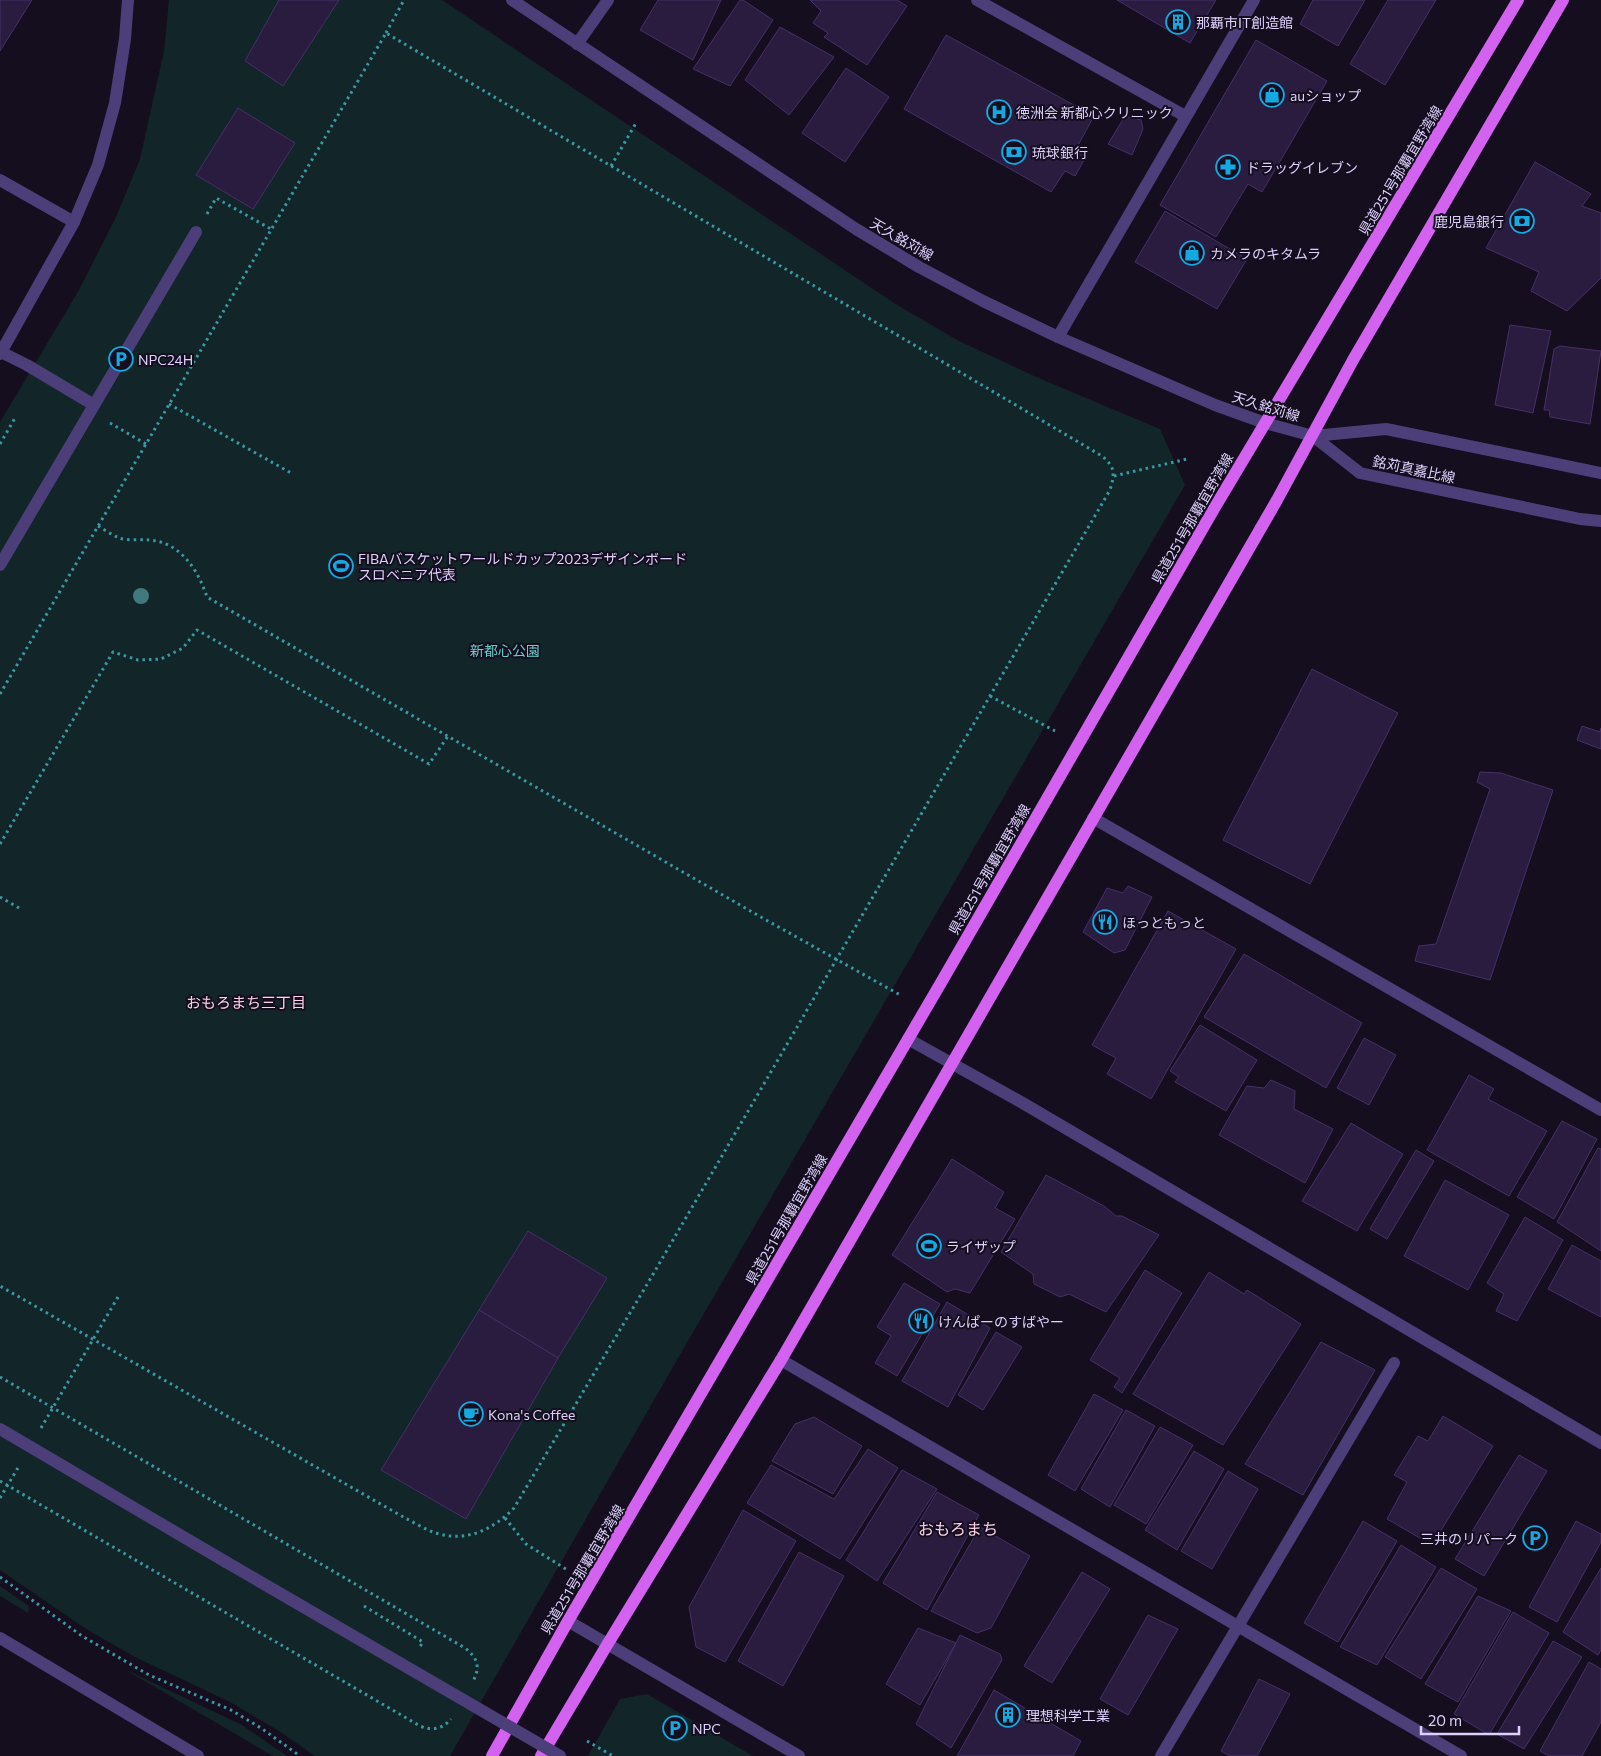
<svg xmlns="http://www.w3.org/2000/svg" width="1601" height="1756" viewBox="0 0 1601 1756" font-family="Commissioner,'Noto Sans JP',sans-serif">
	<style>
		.green { fill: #122528 }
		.building { fill: #291c3e; stroke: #453068 }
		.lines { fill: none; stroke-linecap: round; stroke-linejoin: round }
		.path { stroke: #3999a6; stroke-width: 3; stroke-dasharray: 2.5 4; stroke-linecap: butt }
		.minor { stroke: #4b3e79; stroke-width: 12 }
		.major { stroke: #d462f0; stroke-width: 12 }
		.minor-bridge { stroke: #4b3e79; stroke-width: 12 }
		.tree { fill: #407a7e }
		.labels { text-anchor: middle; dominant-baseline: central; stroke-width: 4; stroke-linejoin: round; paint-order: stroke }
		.poi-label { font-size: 14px; fill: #ddd0fb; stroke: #140e1f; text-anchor: start }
		.street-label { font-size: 14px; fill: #ddd0fb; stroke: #140e1f }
		.park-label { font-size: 14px; fill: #64d3cb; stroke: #140e1f }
		.neighbourhood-label { font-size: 15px; fill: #fbd2e5; stroke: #140e1f }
		.quarter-label { font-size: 16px; fill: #fbd2e5; stroke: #140e1f }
	</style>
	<rect width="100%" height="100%" fill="#140e1f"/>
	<g class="green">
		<path d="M169,0H442L894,303L959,341L1034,376L1160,429L1185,485L681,1353L450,1756H315L279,1731L230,1702L135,1657L86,1629L0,1570V422L79,290L116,217L140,159L164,51Z"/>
		<path d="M0,1586L29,1606L28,1613L0,1596Z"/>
		<path d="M124,1669L242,1725L287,1756H273Z"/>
		<path d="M647,1694L753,1756H588L620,1699Z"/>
	</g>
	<g class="building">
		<path d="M0,0H32L0,51Z"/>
		<path d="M279,0H339L283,86L245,61Z"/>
		<path d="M658,0H721L693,60L640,30Z"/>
		<path d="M740,0H743L773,20L730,86L693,69Z"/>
		<path d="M810,0H897L907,6L867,65L824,37L828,33L813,23L821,11Z"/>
		<path d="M1117,0H1216L1190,43Z"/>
		<path d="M1313,0H1365L1338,46L1300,24Z"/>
		<path d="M1388,0H1436L1385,85L1350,64Z"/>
		<path d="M780,27L834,57L789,115L745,80Z"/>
		<path d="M946,35L1094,116L1076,149L1087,155L1075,176L1065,171L1051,192L904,109Z"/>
		<path d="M1256,40L1327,81L1262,192L1248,184L1216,237L1160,205Z"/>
		<path d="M846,68L889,97L845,162L802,133Z"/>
		<path d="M238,108L295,143L253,209L196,175Z"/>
		<path d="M1125,116L1141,120L1143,129L1132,155L1108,144Z"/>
		<path d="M1535,162L1591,194L1582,206L1601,213V278L1567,311L1531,291L1539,272L1486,248Z"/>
		<path d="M1165,211L1247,259L1217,309L1135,262Z"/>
		<path d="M1510,325L1551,331L1533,413L1495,405Z"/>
		<path d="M1560,346L1601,351L1590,424L1550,417L1549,410H1544L1554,349Z"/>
		<path d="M1312,669L1398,713L1310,884L1223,840Z"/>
		<path d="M1582,726L1600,732L1601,728V749L1577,740Z"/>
		<path d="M1480,772L1501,773L1553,790L1490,980L1415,961L1419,946L1436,944L1490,789L1477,782Z"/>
		<path d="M1128,886L1152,897L1125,950L1114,953L1083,932L1107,888L1123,893Z"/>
		<path d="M1168,911L1236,949L1151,1099L1107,1074L1116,1058L1092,1045Z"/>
		<path d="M1244,954L1362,1023L1326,1088L1204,1017Z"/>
		<path d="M1200,1025L1257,1060L1226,1111L1175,1082L1179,1077L1170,1071Z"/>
		<path d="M1364,1038L1396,1055L1369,1105L1337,1088Z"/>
		<path d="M1469,1075L1494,1089L1488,1099L1547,1131L1509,1196L1427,1150Z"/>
		<path d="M1271,1080L1295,1091L1294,1109L1333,1129L1305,1183L1219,1135L1247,1086L1264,1088Z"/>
		<path d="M1562,1121L1597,1139L1554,1219L1517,1197Z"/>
		<path d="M1351,1123L1403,1154L1357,1231L1302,1201Z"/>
		<path d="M1598,1148L1601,1149V1251L1557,1222Z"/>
		<path d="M1416,1150L1434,1161L1387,1239L1370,1229Z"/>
		<path d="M952,1159L1004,1192L995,1208L1015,1219L970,1293L955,1289L947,1292L892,1255Z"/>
		<path d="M1046,1175L1104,1206L1116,1216H1122L1159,1235L1106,1312L1069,1294L1060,1297L1034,1284L1033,1274L1001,1252Z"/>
		<path d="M1445,1180L1509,1215L1468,1290L1404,1256Z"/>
		<path d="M1525,1217L1563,1240L1517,1321L1496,1311L1504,1294L1487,1283Z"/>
		<path d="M528,1231L607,1278L558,1358L479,1310Z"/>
		<path d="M1572,1245L1601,1261V1317L1548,1289Z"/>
		<path d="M1145,1270L1182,1293L1122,1393L1114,1387L1120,1378L1090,1360Z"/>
		<path d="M1209,1272L1244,1294L1247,1290L1301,1324L1223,1445L1133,1394Z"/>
		<path d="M904,1283L940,1304L897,1376L875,1363L891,1336L877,1327Z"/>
		<path d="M947,1302L990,1328L948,1407L902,1381Z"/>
		<path d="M479,1310L558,1358L466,1519L381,1470Z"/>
		<path d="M996,1332L1022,1347L983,1410L958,1395Z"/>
		<path d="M1321,1342L1375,1370L1303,1495L1245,1464Z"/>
		<path d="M1094,1394L1123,1410L1075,1491L1048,1475Z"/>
		<path d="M1126,1410L1155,1426L1110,1507L1081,1489Z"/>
		<path d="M1443,1416L1493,1446L1432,1545L1387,1519L1407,1482L1394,1475L1418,1436L1428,1441Z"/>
		<path d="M814,1417L862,1446L833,1494L772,1461L795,1424Z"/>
		<path d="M1160,1427L1193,1445L1146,1524L1114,1505Z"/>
		<path d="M868,1449L898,1468L840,1559L747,1503L771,1465L834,1499Z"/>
		<path d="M1194,1451L1224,1469L1177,1550L1145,1530Z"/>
		<path d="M1519,1455L1547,1471L1484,1576L1455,1559Z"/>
		<path d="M902,1470L937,1489L877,1581L846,1560Z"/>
		<path d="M1228,1471L1258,1489L1212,1569L1181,1551Z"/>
		<path d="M937,1492L979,1515L927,1610L883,1583Z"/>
		<path d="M743,1510L796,1541L725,1662L696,1647L689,1607Z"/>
		<path d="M1363,1521L1397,1541L1338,1642L1304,1623Z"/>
		<path d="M1576,1521L1601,1534V1542L1557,1622L1529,1607Z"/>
		<path d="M980,1527L1030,1556L991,1628L977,1633L931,1611Z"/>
		<path d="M1401,1545L1436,1567L1377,1665L1340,1647Z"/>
		<path d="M799,1552L844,1576L783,1686L738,1661Z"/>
		<path d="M1441,1568L1477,1589L1421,1679L1385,1657Z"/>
		<path d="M1601,1568V1650L1598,1655L1563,1632Z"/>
		<path d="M1082,1572L1110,1589L1052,1683L1024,1666Z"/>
		<path d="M1478,1596L1511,1611L1458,1702L1425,1684Z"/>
		<path d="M1513,1612L1549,1633L1489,1735L1454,1714Z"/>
		<path d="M1148,1615L1178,1629L1128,1715L1100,1699Z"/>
		<path d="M918,1628L956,1643L920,1705L886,1684Z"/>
		<path d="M960,1635L1000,1654L1002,1660L951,1748L916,1724Z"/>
		<path d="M1553,1641L1582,1657L1524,1749L1497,1734Z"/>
		<path d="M1589,1662L1601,1669V1722L1582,1756H1549L1540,1751Z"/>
		<path d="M1259,1679L1290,1694L1257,1756H1230L1221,1751Z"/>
		<path d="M994,1690L1081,1741L1073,1756H957Z"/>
	</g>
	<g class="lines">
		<g class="path">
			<path d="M386,33L404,0"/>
			<path d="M611,166L636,123"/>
			<path d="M207,214L216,198L271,229"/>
			<path d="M169,404L291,473"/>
			<path d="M110,423L146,444"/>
			<path d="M0,444L15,418"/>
			<path d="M1114,476L1187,459"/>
			<path d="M98,526C105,530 112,535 119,538C127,541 140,539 150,540C181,543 198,570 207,597L759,916L902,996"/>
			<path d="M0,694L386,33L1102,456C1115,467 1115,473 1110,490L652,1276L514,1508C494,1529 466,1543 436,1533C426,1530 415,1523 405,1518L0,1286"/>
			<path d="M990,696L1055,731"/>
			<path d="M0,844L113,652L138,660L161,659L183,648L197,630L429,764L448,736"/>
			<path d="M0,897L19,908"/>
			<path d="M0,1377L465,1648C477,1657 481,1667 473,1681"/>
			<path d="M41,1428L118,1297"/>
			<path d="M0,1481L420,1726C432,1731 443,1729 451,1719"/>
			<path d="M0,1498L19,1466"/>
			<path d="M505,1518L526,1544L569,1571"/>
			<path d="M0,1577L82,1636L149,1675L231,1710L261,1728L300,1756"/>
			<path d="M364,1606L423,1642L419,1648"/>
			<path d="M587,1741L613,1756"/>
		</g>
		<g class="minor">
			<path d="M512,0L856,229L919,267L983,301L1058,337L1215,405L1265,423L1313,436L1386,429L1601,473"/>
			<path d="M977,0L1185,116"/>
			<path d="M577,44L608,0"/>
			<path d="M0,180L74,222"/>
			<path d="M1058,337L1254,0"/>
			<path d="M1,352L27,365L94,405"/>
			<path d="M0,354L74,222L98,165L115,103L125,39L128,0"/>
			<path d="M1313,436L1360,473L1580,519L1601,521"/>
			<path d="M0,565L196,232"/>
			<path d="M1093,818L1601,1110"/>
			<path d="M908,1039L1021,1102L1601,1443"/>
			<path d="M781,1360L1461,1756"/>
			<path d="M0,1429L226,1562"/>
			<path d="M568,1621L799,1756"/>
			<path d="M0,1638L198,1756"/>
			<path d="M1161,1756L1394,1363"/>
		</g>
		<g class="major">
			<path d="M492,1756L568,1621L942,981L1215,507L1518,0"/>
			<path d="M541,1756L607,1645L781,1360L1277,500L1353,360L1563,0"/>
		</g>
		<path class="minor-bridge" d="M226,1562L560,1756"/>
	</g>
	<circle class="tree" cx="141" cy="596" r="8"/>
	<defs>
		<g id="building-ring" transform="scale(1.25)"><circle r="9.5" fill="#140e1f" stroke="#15a9e2" stroke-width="1.5"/><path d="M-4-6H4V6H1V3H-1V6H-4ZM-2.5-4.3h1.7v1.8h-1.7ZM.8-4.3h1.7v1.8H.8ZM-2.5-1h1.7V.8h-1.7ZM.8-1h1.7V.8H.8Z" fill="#15a9e2"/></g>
		<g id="shop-ring" transform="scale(1.25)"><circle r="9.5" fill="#140e1f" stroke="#15a9e2" stroke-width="1.5"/><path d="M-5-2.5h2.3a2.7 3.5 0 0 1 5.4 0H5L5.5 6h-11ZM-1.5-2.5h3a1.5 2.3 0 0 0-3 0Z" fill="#15a9e2"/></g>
		<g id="hospital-ring" transform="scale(1.25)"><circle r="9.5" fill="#140e1f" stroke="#15a9e2" stroke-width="1.5"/><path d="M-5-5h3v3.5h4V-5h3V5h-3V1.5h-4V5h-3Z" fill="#15a9e2"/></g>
		<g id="bank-ring" transform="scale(1.25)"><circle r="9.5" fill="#140e1f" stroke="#15a9e2" stroke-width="1.5"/><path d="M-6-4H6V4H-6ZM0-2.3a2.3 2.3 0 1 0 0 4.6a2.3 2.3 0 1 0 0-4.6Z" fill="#15a9e2"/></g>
		<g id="pharmacy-ring" transform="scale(1.25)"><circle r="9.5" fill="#140e1f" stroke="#15a9e2" stroke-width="1.5"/><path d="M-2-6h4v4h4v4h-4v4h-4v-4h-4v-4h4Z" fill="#15a9e2"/></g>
		<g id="parking-ring" transform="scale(1.25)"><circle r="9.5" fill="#140e1f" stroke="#15a9e2" stroke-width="1.5"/><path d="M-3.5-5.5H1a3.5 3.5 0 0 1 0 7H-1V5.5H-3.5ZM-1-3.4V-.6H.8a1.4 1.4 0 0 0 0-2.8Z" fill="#15a9e2"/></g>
		<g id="stadium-ring" transform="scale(1.25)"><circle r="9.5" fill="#140e1f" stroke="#15a9e2" stroke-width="1.5"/><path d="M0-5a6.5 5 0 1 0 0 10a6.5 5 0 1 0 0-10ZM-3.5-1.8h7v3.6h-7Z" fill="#15a9e2"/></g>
		<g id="restaurant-ring" transform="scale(1.25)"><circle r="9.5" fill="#140e1f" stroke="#15a9e2" stroke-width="1.5"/><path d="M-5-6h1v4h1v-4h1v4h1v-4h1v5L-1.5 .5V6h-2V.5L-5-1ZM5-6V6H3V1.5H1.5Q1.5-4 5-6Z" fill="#15a9e2"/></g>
		<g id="cafe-ring" transform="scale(1.25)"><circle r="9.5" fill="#140e1f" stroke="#15a9e2" stroke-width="1.5"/><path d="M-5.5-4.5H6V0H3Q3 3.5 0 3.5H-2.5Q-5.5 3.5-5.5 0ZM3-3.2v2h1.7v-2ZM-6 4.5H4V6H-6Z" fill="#15a9e2"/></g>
	</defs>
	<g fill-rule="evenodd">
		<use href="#building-ring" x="1178" y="22"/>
		<use href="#shop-ring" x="1272" y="95"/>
		<use href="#hospital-ring" x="999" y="112"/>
		<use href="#bank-ring" x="1014" y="152"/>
		<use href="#pharmacy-ring" x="1228" y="167"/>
		<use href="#bank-ring" x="1522" y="221"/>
		<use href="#shop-ring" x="1192" y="253"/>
		<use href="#parking-ring" x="121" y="359"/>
		<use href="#stadium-ring" x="341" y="566"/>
		<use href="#restaurant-ring" x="1105" y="922"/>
		<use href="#stadium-ring" x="929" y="1246"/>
		<use href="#restaurant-ring" x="921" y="1321"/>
		<use href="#cafe-ring" x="471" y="1414"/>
		<use href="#parking-ring" x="1535" y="1538"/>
		<use href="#building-ring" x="1008" y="1715"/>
		<use href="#parking-ring" x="675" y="1728"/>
	</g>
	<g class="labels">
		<g class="poi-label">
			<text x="1196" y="22">那覇市IT創造館</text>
			<text x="1290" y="95">auショップ</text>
			<text x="1016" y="112">徳洲会 新都心クリニック</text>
			<text x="1032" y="152">琉球銀行</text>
			<text x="1246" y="167">ドラッグイレブン</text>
			<text x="1504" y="221" text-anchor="end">鹿児島銀行</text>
			<text x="1210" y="253">カメラのキタムラ</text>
			<text x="138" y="359">NPC24H</text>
			<text x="358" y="558">FIBAバスケットワールドカップ2023デザインボード<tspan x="358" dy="16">スロベニア代表</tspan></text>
			<text x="1122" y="922">ほっともっと</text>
			<text x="946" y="1246">ライザップ</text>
			<text x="938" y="1321">けんぱーのすばやー</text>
			<text x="488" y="1414">Kona's Coffee</text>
			<text x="1518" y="1538" text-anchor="end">三井のリパーク</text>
			<text x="1026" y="1715">理想科学工業</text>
			<text x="692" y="1728">NPC</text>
		</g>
		<g class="street-label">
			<text transform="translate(1400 170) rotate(-59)">県道251号那覇宜野湾線</text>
			<text transform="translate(902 239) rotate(30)">天久銘苅線</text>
			<text transform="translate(1266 406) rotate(17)">天久銘苅線</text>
			<text transform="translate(1414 469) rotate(12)">銘苅真嘉比線</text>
			<text transform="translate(1192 518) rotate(-60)">県道251号那覇宜野湾線</text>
			<text transform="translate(989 869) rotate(-60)">県道251号那覇宜野湾線</text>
			<text transform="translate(786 1219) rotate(-60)">県道251号那覇宜野湾線</text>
			<text transform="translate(582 1569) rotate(-59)">県道251号那覇宜野湾線</text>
		</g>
		<g class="park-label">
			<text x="505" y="650">新都心公園</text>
		</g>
		<g class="neighbourhood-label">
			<text x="246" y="1002">おもろまち三丁目</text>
		</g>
		<g class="quarter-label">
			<text x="958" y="1528">おもろまち</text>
		</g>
	</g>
	<path d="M1421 1726v8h98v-8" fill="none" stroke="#ddd0fb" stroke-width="2.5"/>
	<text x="1428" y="1726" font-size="15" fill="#ddd0fb" stroke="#140e1f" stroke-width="4" paint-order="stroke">20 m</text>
</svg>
